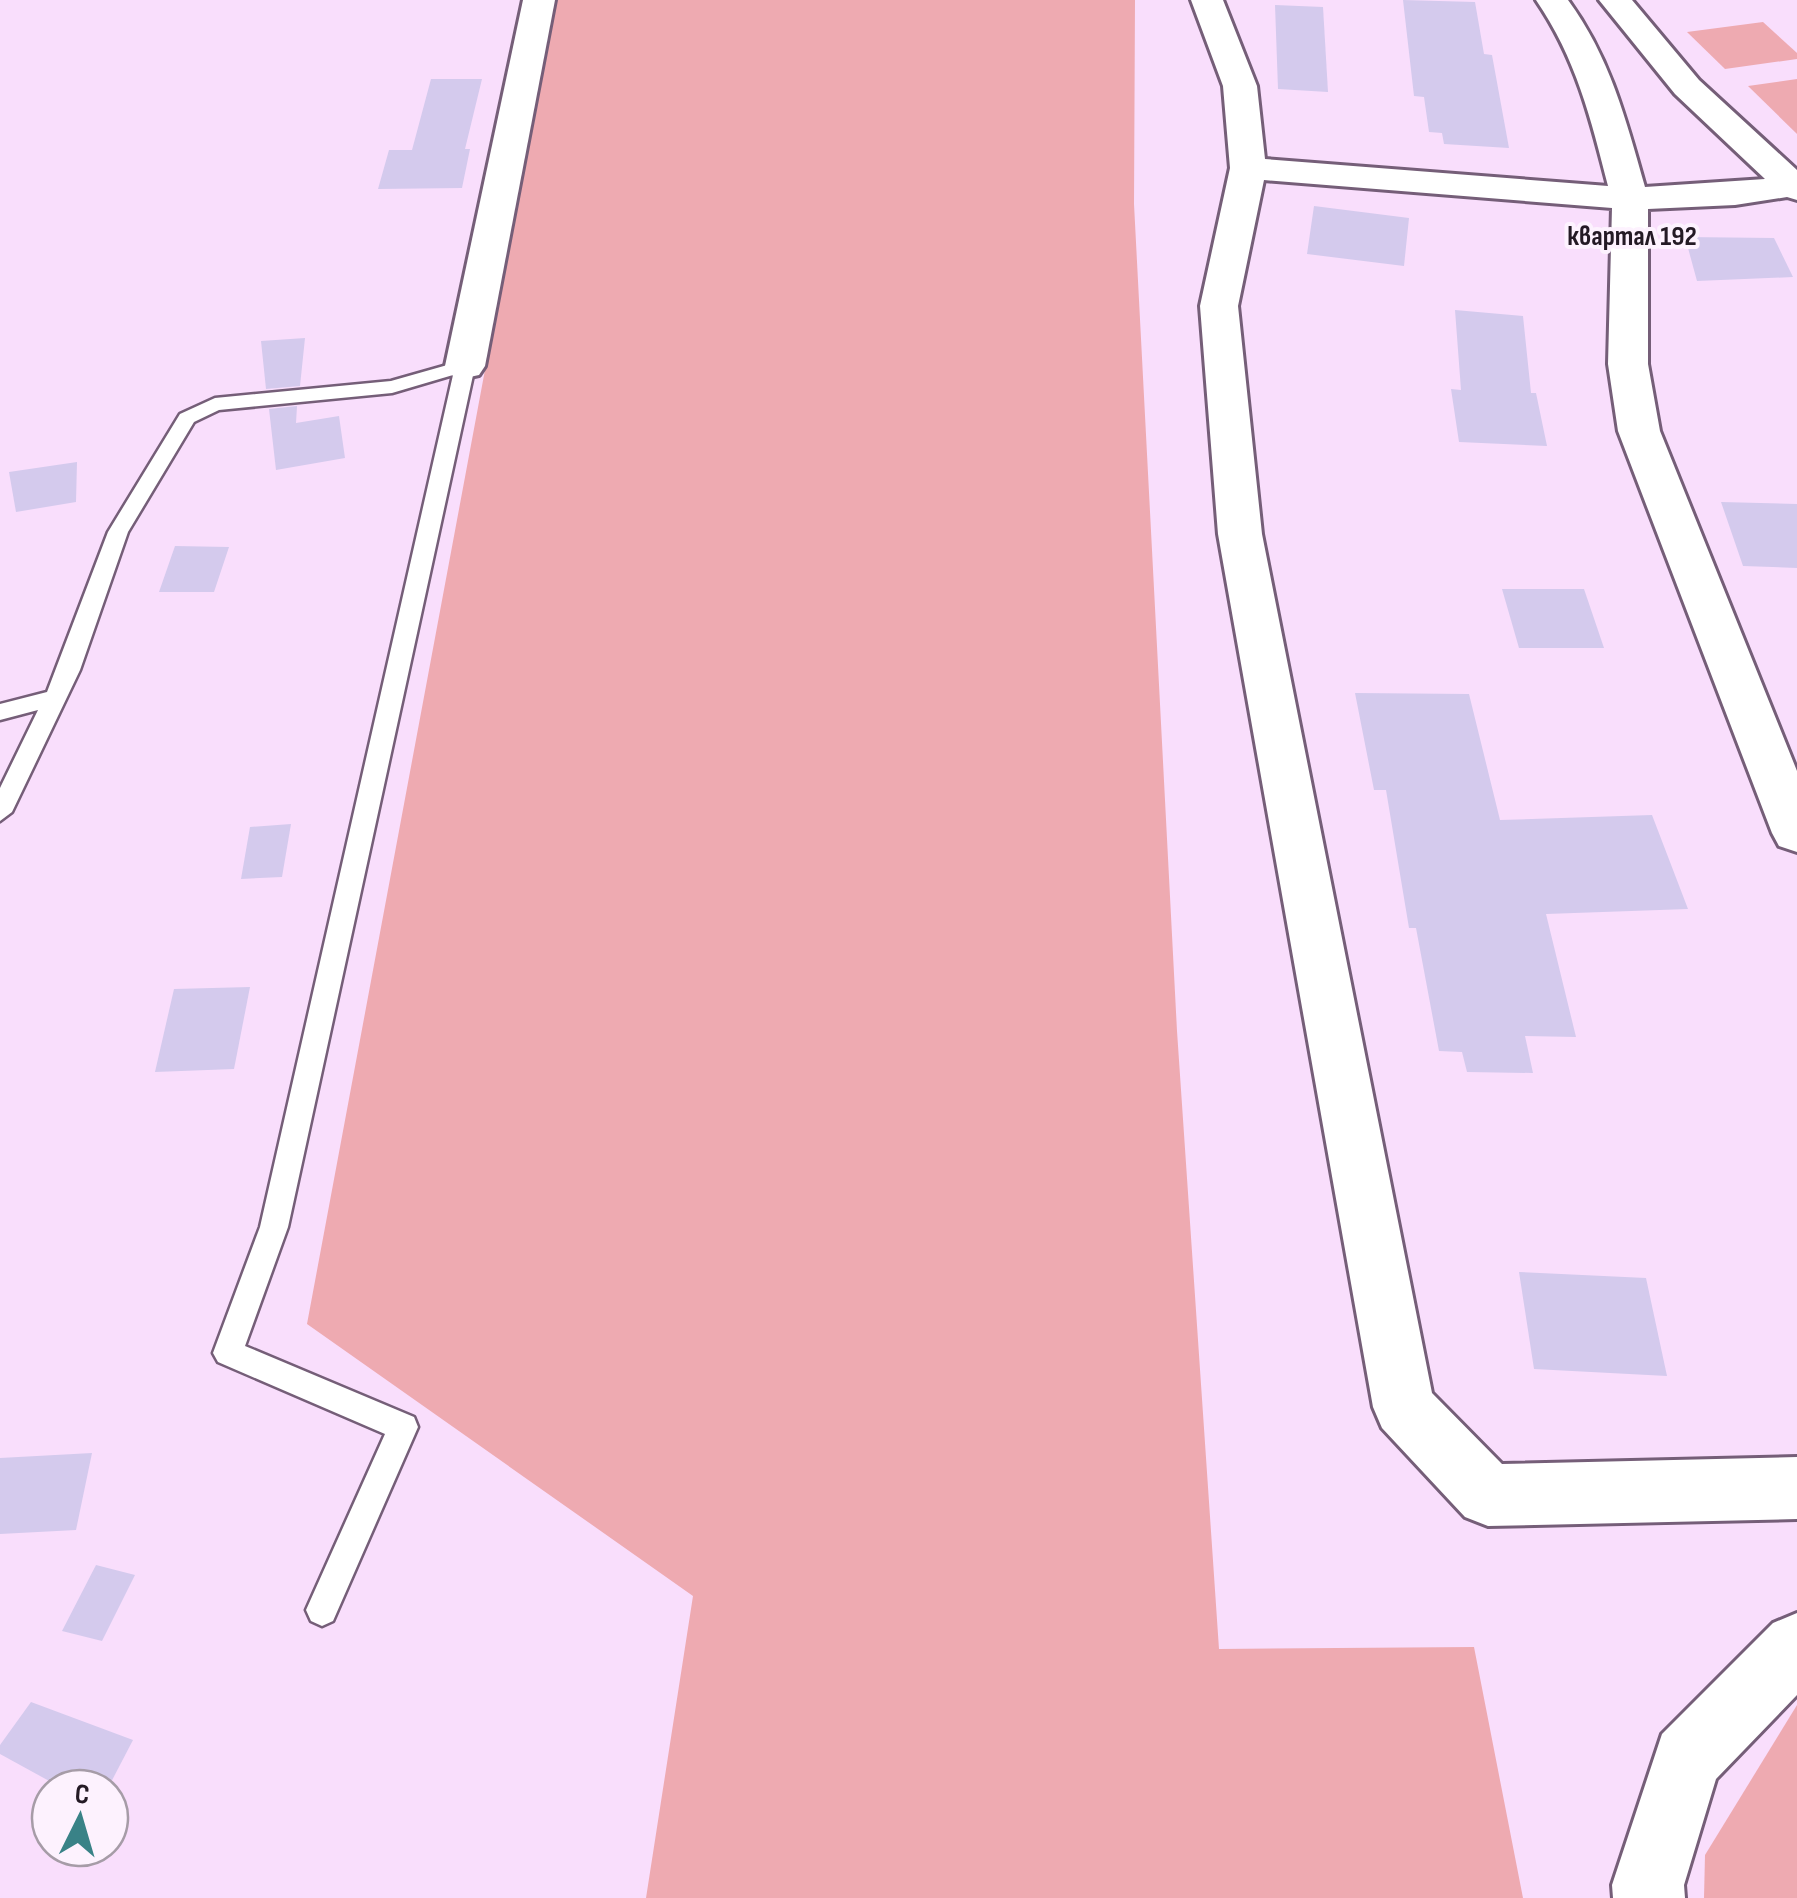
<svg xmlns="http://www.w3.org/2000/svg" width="1797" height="1898" viewBox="0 0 1797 1898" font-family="'Sofia Sans Condensed',sans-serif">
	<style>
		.green { fill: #eeaab1 }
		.building { fill: #d4caed }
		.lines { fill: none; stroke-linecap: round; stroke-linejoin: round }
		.service-casing { stroke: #755e78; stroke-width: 5 }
		.minor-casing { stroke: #755e78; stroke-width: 6 }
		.service { fill: #fff; fill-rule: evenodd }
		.minor { fill: #fff; fill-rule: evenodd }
		.labels { text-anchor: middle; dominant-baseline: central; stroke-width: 8; stroke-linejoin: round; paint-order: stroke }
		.far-quarter-label { font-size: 28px; font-weight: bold; fill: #241a25; stroke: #fdf2fe }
	</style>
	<rect width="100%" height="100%" fill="#f9defc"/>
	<g class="green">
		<path d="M554,0H1135L1134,204L1177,1031L1219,1649L1474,1647L1523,1898H646L693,1596L307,1324Z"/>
		<path d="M1763,22L1797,53V59L1725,69L1687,32Z"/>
		<path d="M1797,79V134L1748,86Z"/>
		<path d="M1797,1705V1898H1704L1705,1855Z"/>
	</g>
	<g class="building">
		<path d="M1403,0L1475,2L1484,54L1492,55L1509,148L1444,144L1442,133L1429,132L1424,97L1414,96Z"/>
		<path d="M1275,5L1323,7L1328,92L1278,89Z"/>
		<path d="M431,79H482L465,149H470L462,188L378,189L389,150H412Z"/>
		<path d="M1314,206L1409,218L1404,266L1307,254Z"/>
		<path d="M1685,237L1774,238L1793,277L1697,281Z"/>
		<path d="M1455,310L1523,316L1531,393H1536L1547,446L1459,442L1451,389L1461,390Z"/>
		<path d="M305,338L300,386L266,389L261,341Z"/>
		<path d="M297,406L296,423L339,416L345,458L276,470L269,409Z"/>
		<path d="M77,462L76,502L16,512L9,472Z"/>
		<path d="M1721,502L1797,504V568L1743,566Z"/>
		<path d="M175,546L229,547L214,592H159Z"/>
		<path d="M1502,589H1584L1604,648H1519Z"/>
		<path d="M1355,693L1469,694L1500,820L1652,815L1688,909L1546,914L1576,1037L1525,1036L1533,1073L1467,1072L1462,1052L1439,1051L1416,928H1409L1386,790H1374Z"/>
		<path d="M291,824L282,877L241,879L250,827Z"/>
		<path d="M250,987L234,1069L155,1072L174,989Z"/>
		<path d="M1519,1272L1646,1278L1667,1376L1534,1369Z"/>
		<path d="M92,1453L76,1530L0,1534V1458Z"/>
		<path d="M96,1565L135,1575L102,1641L62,1631Z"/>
		<path d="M31,1702L133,1740L108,1788H62L0,1754V1745Z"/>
	</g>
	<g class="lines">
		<g class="service-casing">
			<path id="service" d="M465,360L475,366L288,1227L245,1346L414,1417L418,1427L333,1621L322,1626L311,1621L306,1610L385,1434L218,1362L213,1353L260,1227L453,375L392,393L219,410L194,422L128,532L80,670L12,812L0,821V788L38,710L0,720V704L47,692L108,532L180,414L215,398L391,381Z"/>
		</g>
		<g class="minor-casing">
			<g id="minor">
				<path d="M523,0H555L485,366L479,375L465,378L451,375L445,366Z"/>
				<path d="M1191,0H1223L1257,86L1265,159L1608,186C1591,119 1576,58 1536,0H1568C1610,57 1626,120 1645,187L1765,179L1675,94L1599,0H1632L1699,80L1797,170V200L1787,197L1735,205L1648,209V364L1660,431L1797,771V852L1779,846L1772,833L1618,431L1608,364L1612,208L1264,180L1238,306L1262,534L1432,1393L1502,1464L1797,1457V1519L1488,1526L1465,1517L1382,1428L1373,1407L1218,534L1200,306L1230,168L1223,86Z"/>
				<path d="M1797,1613V1695L1716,1779L1684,1885L1685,1898H1613L1612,1885L1662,1734L1773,1623Z"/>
			</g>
		</g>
		<use href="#service" class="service"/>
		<use href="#minor" class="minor"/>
	</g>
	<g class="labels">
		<g class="far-quarter-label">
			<text x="1632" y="236">квартал 192</text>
		</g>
	</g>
	<g transform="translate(80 1818) rotate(5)"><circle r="48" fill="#fdf2fe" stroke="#a69ca7" stroke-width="2.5"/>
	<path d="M0-8L18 38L0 25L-18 38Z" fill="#398287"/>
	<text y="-15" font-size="28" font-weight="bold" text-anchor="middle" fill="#241a25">С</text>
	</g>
</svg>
